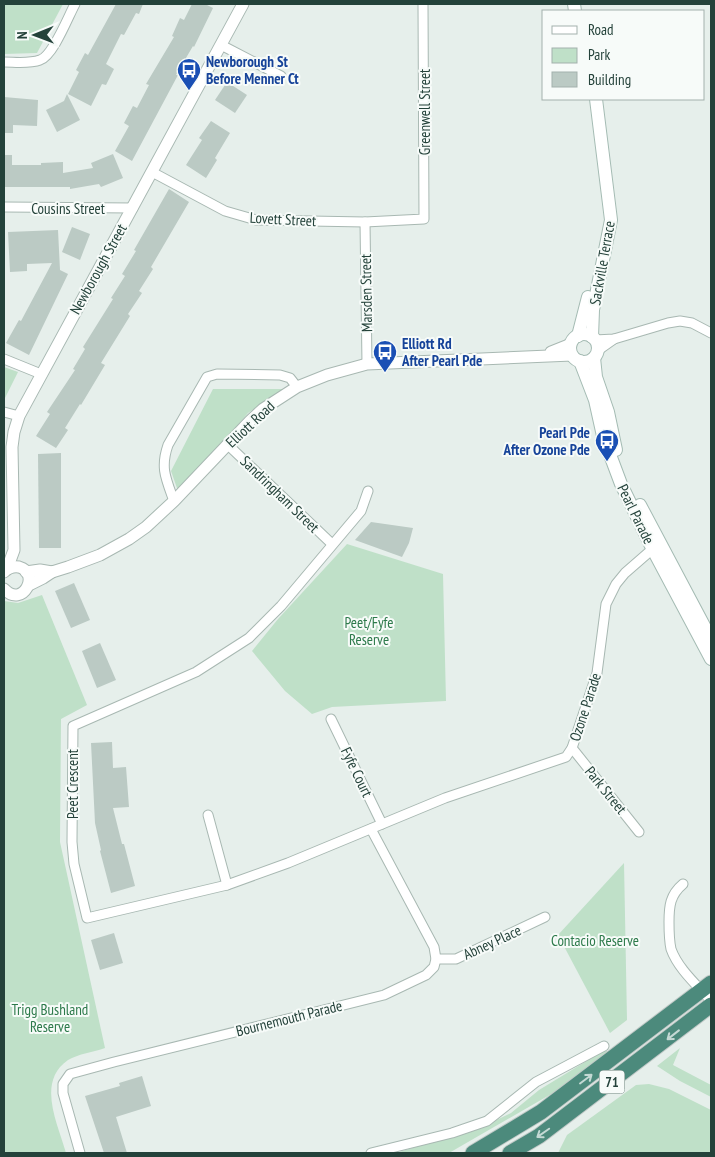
<svg xmlns="http://www.w3.org/2000/svg" width="715" height="1157" viewBox="0 0 715 1157" font-family="'PT Sans Narrow',sans-serif">
	<style>
		.green { fill: #bfe0c8 }
		.building { fill: #bbcac4 }
		.lines { fill: none; stroke-linecap: round; stroke-linejoin: round }
		.minor-casing { stroke: #a8b8b2; stroke-width: 11 }
		.tertiary-casing { stroke: #a8b8b2; stroke-width: 13 }
		.secondary-casing { stroke: #a4bbb3; stroke-width: 14 }
		.trunk-casing { stroke: #c2cac8; stroke-width: 17 }
		.minor { stroke: #fff; stroke-width: 9 }
		.tertiary { stroke: #fff; stroke-width: 11 }
		.secondary { stroke: #fff; stroke-width: 12 }
		.trunk { stroke: #4c8a7c; stroke-width: 15 }
		.oneway { stroke: #c4d9d4 }
		.labels { text-anchor: middle; dominant-baseline: central; stroke-width: 4; stroke-linejoin: round; paint-order: stroke }
		.shield { fill: #f7fbf9; stroke: #637a73; stroke-width: 1 }
		.shield-label { font-size: 14px; font-weight: bold; fill: #24423a }
		.transit-label { font-size: 15px; font-weight: bold; fill: #164399; stroke: #f7fbf9; text-anchor: start }
		.street-label { font-size: 15px; fill: #24423a; stroke: #f7fbf9 }
		.park-label { font-size: 15px; fill: #2d7a4b; stroke: #f7fbf9 }
	</style>
	<rect width="100%" height="100%" fill="#e6efeb"/>
	<g class="green">
		<path d="M4,4H63L37,53L4,54Z"/>
		<path d="M4,367L18,372L4,400Z"/>
		<path d="M213,389H283L248,413L221,445L178,491L171,471Z"/>
		<path d="M347,544L443,574L446,701L332,707L312,714L285,691L252,651L278,619Z"/>
		<path d="M42,595L87,705L61,719L60,842L105,1048C94,1052 78,1054 68,1060C36,1082 58,1124 66,1153H4V601L18,603Z"/>
		<path d="M624,863L627,1020L610,1033L558,935Z"/>
		<path d="M680,1048L673,1065L711,1085V1097L680,1081L657,1066Z"/>
		<path d="M603,1051H609L553,1093L449,1153H396L486,1125L511,1113L539,1090Z"/>
		<path d="M649,1084L669,1089L711,1110V1153H558L567,1135L636,1085Z"/>
	</g>
	<g class="building">
		<path d="M116,4H143L139,14L136,13L124,35L121,34L106,64L114,69L106,85L102,84L91,106L68,94L79,72L76,70L85,53L88,55Z"/>
		<path d="M192,4H205L213,8L194,47L193,46L176,75H178L132,161L115,151L129,126L124,123L133,106L137,108L149,85L146,84L174,37L172,36L180,18L184,20Z"/>
		<path d="M227,82L247,95L235,113L215,100Z"/>
		<path d="M67,94L80,120L57,132L46,110L64,101Z"/>
		<path d="M4,97L38,100L37,126L13,125V133H4Z"/>
		<path d="M211,121L230,133L215,158L217,160L206,178L186,165L202,140L199,138Z"/>
		<path d="M113,154L123,178L101,187L99,184L70,189V187H4V155H12V165H41V163L63,162V173L93,168L91,163Z"/>
		<path d="M169,189L189,202L151,267L153,269L139,291L142,293L128,314L130,316L101,363L105,365L81,405L80,404L65,428L68,430L56,448L36,436L50,414L47,412L75,370L73,369L85,349L83,347L113,299L111,298L125,276L122,274L136,251L134,250Z"/>
		<path d="M72,227L90,234L80,260L62,252Z"/>
		<path d="M58,230L60,270L68,274L29,355L6,343L19,320L21,321L52,263L27,264V271L10,272L8,232Z"/>
		<path d="M61,453V548H39L38,454Z"/>
		<path d="M371,522L413,528L409,543L402,557L355,540Z"/>
		<path d="M74,583L90,620L71,628L55,591Z"/>
		<path d="M100,643L116,680L97,688L82,651Z"/>
		<path d="M112,742L113,768L126,767L129,807L113,808L122,844H124L135,886L111,893L100,851L101,850L95,823L91,743Z"/>
		<path d="M114,933L123,963L100,970L91,940Z"/>
		<path d="M142,1076L151,1106L116,1117L127,1153H104L85,1096L120,1086L119,1083Z"/>
	</g>
	<g class="lines">
		<g class="minor-casing">
			<g id="minor">
				<path d="M221,45L281,76"/>
				<path d="M4,62C15,62 29,64 40,60C53,56 68,17 75,4"/>
				<path d="M152,172L225,211L256,220L365,222L424,219L423,4"/>
				<path d="M4,207L133,208"/>
				<path d="M365,222L367,364"/>
				<path d="M595,340L614,339L668,323L680,321L692,323L711,333"/>
				<path d="M597,351L614,339"/>
				<path d="M4,359L41,374"/>
				<path d="M4,412L19,416"/>
				<path d="M227,444L332,544"/>
				<path d="M368,491L361,511L281,606L249,638L196,672L73,726L72,842L74,864L87,918L227,885L288,863L445,798L566,757L572,748L597,673L606,604L616,584L625,573L656,546"/>
				<path d="M174,501C166,479 160,468 168,445L207,377L217,374L280,375L290,378L297,387"/>
				<path d="M331,719L382,824"/>
				<path d="M572,748L639,832"/>
				<path d="M208,815L227,885"/>
				<path d="M683,884C670,895 669,906 669,922C669,931 669,940 671,949C678,969 698,986 711,1001"/>
				<path d="M436,959H456L545,917"/>
				<path d="M80,1153L63,1093V1084L70,1074L114,1062L384,995L426,975L434,967L436,959L434,947L371,829"/>
				<path d="M371,1153L452,1133L487,1121L536,1082L604,1046"/>
			</g>
		</g>
		<g class="tertiary-casing">
			<g id="tertiary">
				<path d="M551,352L571,344"/>
				<path d="M7,569L14,550L12,447L14,432L19,416L243,4"/>
				<path d="M26,572L40,570L52,572L68,567L100,555L129,539L146,527L174,501L250,421L263,409L297,387L327,375L367,364L572,355"/>
				<path d="M29,585L43,578L52,572"/>
				<path d="M4,589C23,609 41,573 19,567C13,566 8,568 4,572"/>
			</g>
		</g>
		<g class="secondary-casing">
			<g id="secondary">
				<path d="M574,4L575,11"/>
				<circle cx="584" cy="348" r="14"/>
				<path d="M578,336L588,297"/>
				<path d="M592,337L593,310L611,220L596,99"/>
				<path d="M594,358L596,377L608,412L616,450"/>
				<path d="M580,361L595,400L603,436L621,484L652,548L711,659"/>
				<path d="M640,505L711,639"/>
			</g>
		</g>
		<g class="trunk-casing">
			<g id="trunk">
				<path d="M473,1153L541,1112L711,983"/>
				<path d="M510,1153L539,1136L711,1005"/>
			</g>
		</g>
		<use href="#minor" class="minor"/>
		<use href="#tertiary" class="tertiary"/>
		<use href="#secondary" class="secondary"/>
		<use href="#trunk" class="trunk"/>
	</g>
	<defs><path id="oneway-shaft" d="M-6 0H5M1.5-3L5.5 0L1.5 3" fill="none" stroke-width="1.6" stroke-linecap="round" stroke-linejoin="round" transform="scale(1.25)"/></defs>
	<g class="oneway">
		<use href="#oneway-shaft" transform="translate(673 1035) rotate(142)"/>
		<use href="#oneway-shaft" transform="translate(586 1079) rotate(-37)"/>
		<use href="#oneway-shaft" transform="translate(543 1133) rotate(145)"/>
	</g>
	<defs>
		<g id="bus-pin" transform="scale(1.25)"><path d="M0 17L-7.5 6A9.5 9.5 0 1 1 7.5 6Z" fill="#1a4fb4" stroke="#f7fbf9"/><path d="M-5-6H5V4H4V6H2V4H-2V6H-4V4H-5ZM-3.5-4V0h7V-4ZM-3.5 1.2v1.5H-2V1.2ZM2 1.2v1.5H3.5V1.2Z" fill="#fff"/></g>
	</defs>
	<g fill-rule="evenodd">
		<use href="#bus-pin" x="189" y="70"/>
		<use href="#bus-pin" x="385" y="352"/>
		<use href="#bus-pin" x="607" y="441"/>
	</g>
	<g class="labels">
		<rect class="shield" x="599.5" y="1070.5" width="25" height="23" rx="4"/>
		<g class="shield-label">
			<text x="612" y="1082">71</text>
		</g>
		<g class="transit-label">
			<text x="206" y="61">Newborough St<tspan x="206" dy="17">Before Menner Ct</tspan></text>
			<text x="402" y="343">Elliott Rd<tspan x="402" dy="17">After Pearl Pde</tspan></text>
			<text x="590" y="432" text-anchor="end">Pearl Pde<tspan x="590" dy="17">After Ozone Pde</tspan></text>
		</g>
		<g class="street-label">
			<text transform="translate(424 112) rotate(-90)">Greenwell Street</text>
			<text x="68" y="208">Cousins Street</text>
			<text transform="translate(283 219) rotate(3)">Lovett Street</text>
			<text transform="translate(602 263) rotate(-80)">Sackville Terrace</text>
			<text transform="translate(98 269) rotate(-61)">Newborough Street</text>
			<text transform="translate(366 293) rotate(-91)">Marsden Street</text>
			<text transform="translate(250 424) rotate(-43)">Elliott Road</text>
			<text transform="translate(280 494) rotate(44)">Sandringham Street</text>
			<text transform="translate(636 514) rotate(64)">Pearl Parade</text>
			<text transform="translate(585 707) rotate(-72)">Ozone Parade</text>
			<text transform="translate(357 772) rotate(64)">Fyfe Court</text>
			<text transform="translate(72 784) rotate(-90)">Peet Crescent</text>
			<text transform="translate(606 790) rotate(51)">Park Street</text>
			<text transform="translate(492 942) rotate(-25)">Abney Place</text>
			<text transform="translate(289 1018) rotate(-14)">Bournemouth Parade</text>
		</g>
		<g class="park-label">
			<text x="369" y="622">Peet/Fyfe<tspan x="369" dy="17">Reserve</tspan></text>
			<text x="595" y="940">Contacio Reserve</text>
			<text x="50" y="1009">Trigg Bushland<tspan x="50" dy="17">Reserve</tspan></text>
		</g>
	</g>
	<rect width="715" height="1157" fill="none" stroke="#24423a" stroke-width="10"/>
	<rect x="542" y="10" width="162" height="90" fill="#f7fbf9" stroke="#a3b1ad"/>
	<rect x="552" y="26" width="25" height="8" fill="#ffffff" stroke="#a3b1ad"/>
	<text x="588" y="35" font-size="15" fill="#24423a">Road</text>
	<rect x="552" y="48" width="25" height="15" fill="#bfe0c8" stroke="#a3b1ad"/>
	<text x="588" y="60" font-size="15" fill="#24423a">Park</text>
	<rect x="552" y="72" width="25" height="15" fill="#bbcac4" stroke="#a3b1ad"/>
	<text x="588" y="85" font-size="15" fill="#24423a">Building</text>
	<g transform="translate(35 35) rotate(269)" stroke="#f7fbf9" stroke-width="4" paint-order="stroke">
	<path d="M0-4L9 19L0 12L-9 19Z" fill="#24423a"/>
	<text y="-8" font-size="14" font-weight="bold" text-anchor="middle" fill="#24423a">N</text>
	</g>
</svg>
